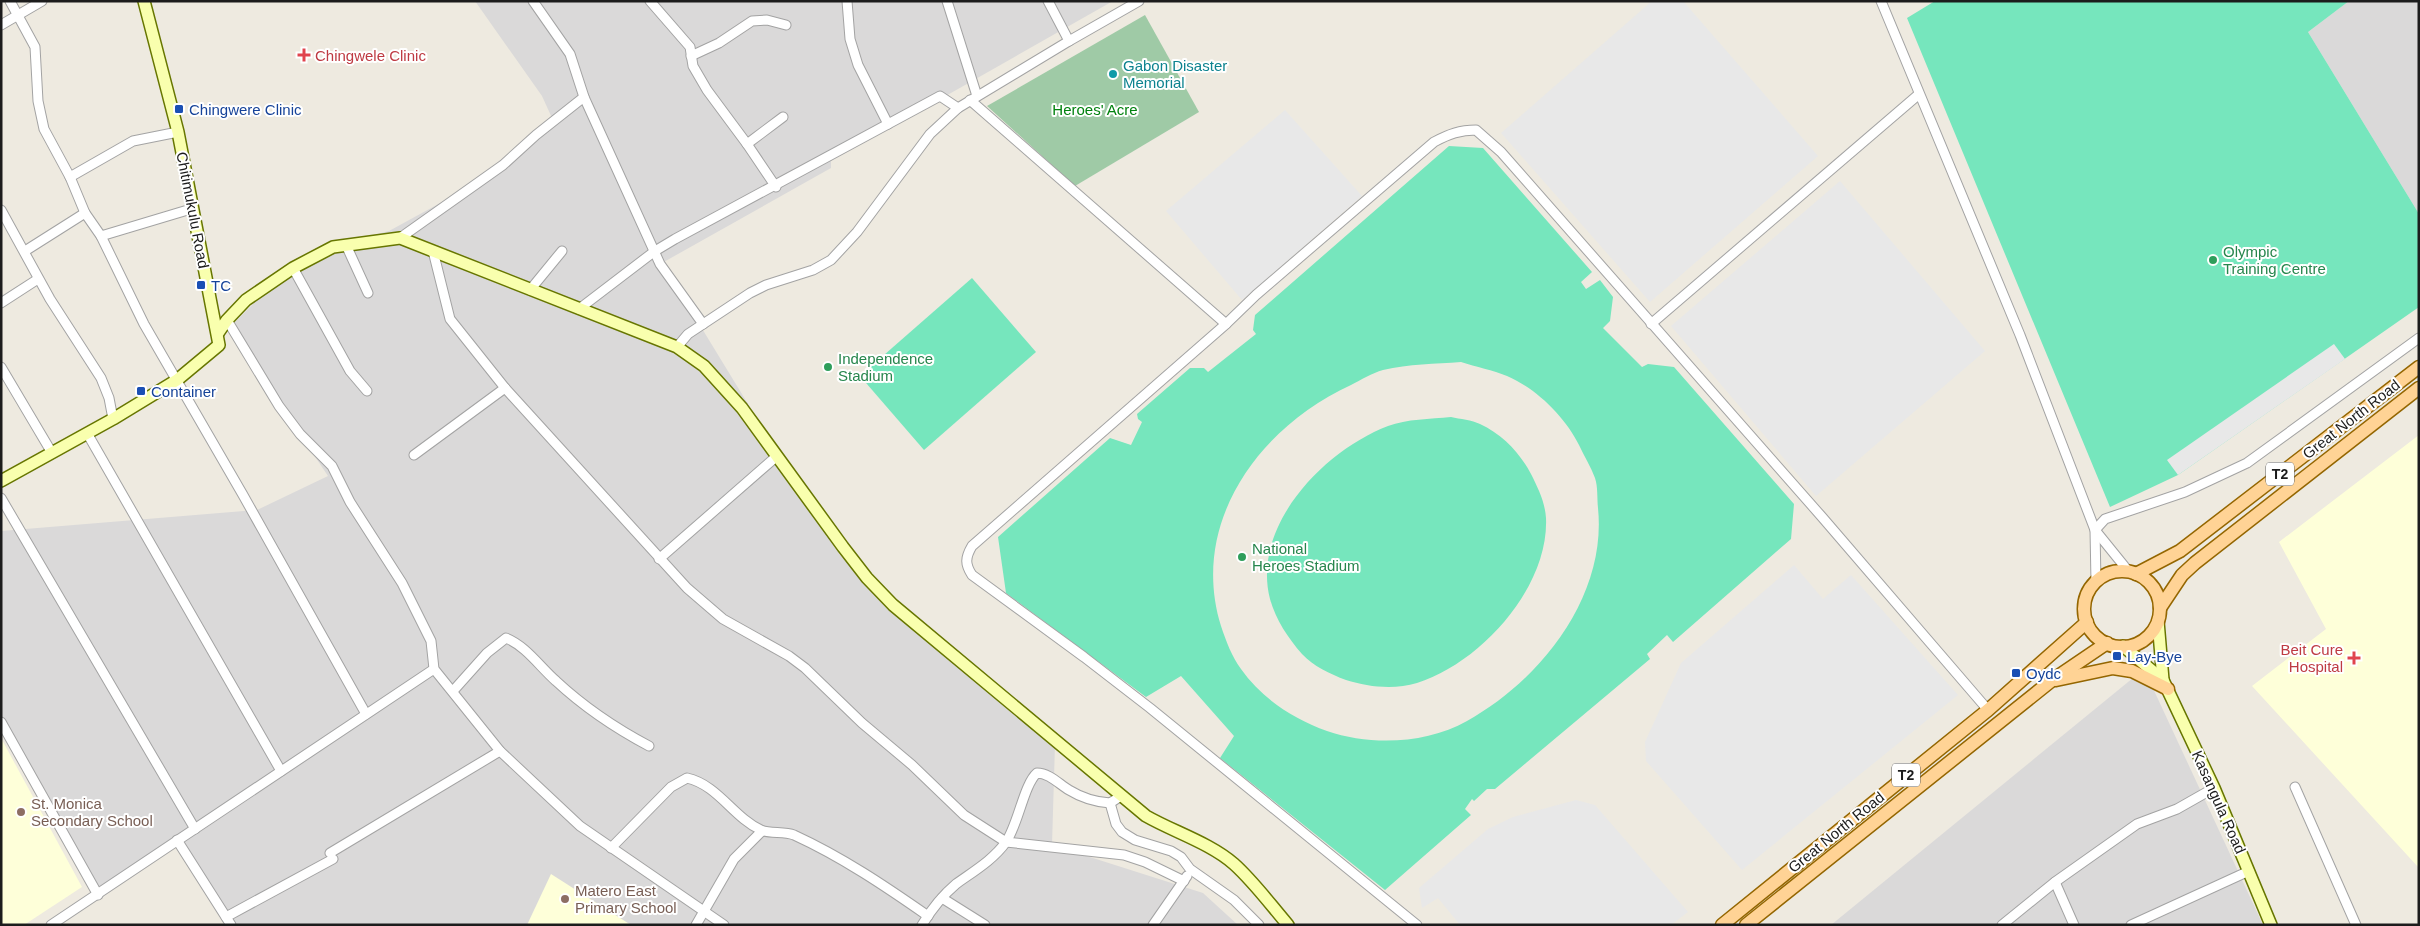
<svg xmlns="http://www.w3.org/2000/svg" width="2420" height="926" viewBox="0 0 2420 926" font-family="Helvetica,sans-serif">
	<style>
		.residential { fill: #dad9d9 }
		.education { fill: #feffd9 }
		.cemetery { fill: #9fcaa6 }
		.pitch { fill: #76e6bd; fill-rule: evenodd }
		.parking { fill: #e8e8e8 }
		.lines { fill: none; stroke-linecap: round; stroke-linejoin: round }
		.street-casing { stroke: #a3a3a3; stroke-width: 11 }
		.secondary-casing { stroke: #677600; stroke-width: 14 }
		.primary-casing { stroke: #946600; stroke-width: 15 }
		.street { stroke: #fff; stroke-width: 9 }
		.secondary { stroke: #f9ffae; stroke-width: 11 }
		.primary { stroke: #ffd395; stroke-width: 12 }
		.health-dot { fill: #e0444e; stroke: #fff; stroke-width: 2 }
		.culture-dot { fill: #0f9aa8; stroke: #fff; stroke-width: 2 }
		.transit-dot { fill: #1a4fb4; stroke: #fff; stroke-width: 2 }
		.leisure-dot { fill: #2e9e5b; stroke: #fff; stroke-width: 2 }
		.education-dot { fill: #8d6e63; stroke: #fff; stroke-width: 2 }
		.labels { text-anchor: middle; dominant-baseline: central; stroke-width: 4; stroke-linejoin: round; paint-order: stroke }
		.shield { fill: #fff; stroke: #606060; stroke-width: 1 }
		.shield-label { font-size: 14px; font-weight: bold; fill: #1c1c1c }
		.health-label { font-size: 15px; fill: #be3a42; stroke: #fff; text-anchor: start }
		.culture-label { font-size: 15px; fill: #0d838f; stroke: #fff; text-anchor: start }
		.transit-label { font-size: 15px; fill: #164399; stroke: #fff; text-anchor: start }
		.park-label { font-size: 15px; fill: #01820e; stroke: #fff }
		.street-label { font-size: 15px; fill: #1c1c1c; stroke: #fff }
		.leisure-label { font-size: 15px; fill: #27864d; stroke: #fff; text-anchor: start }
		.education-label { font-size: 15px; fill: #785e54; stroke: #fff; text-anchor: start }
	</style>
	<rect width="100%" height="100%" fill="#eeeae0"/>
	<g class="residential">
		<path d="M475,1H1113L831,161V168L662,263L840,555L898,615L1055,744L1052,845L1203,893L1238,925H229L177,841L98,895L1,722V531L257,510L328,476L229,328L267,290L326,247L389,231L453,196L498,166L552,118L542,96Z"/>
		<path d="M2349,1H2419V214L2308,32Z"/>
		<path d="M2144,669L2263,925H1831Z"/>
	</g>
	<g class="education">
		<path d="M2419,435V868L2252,686L2326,629L2279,542Z"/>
		<path d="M1,738L82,887L24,925H1Z"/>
		<path d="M551,874L631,925H527Z"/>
	</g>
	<path class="cemetery" d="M1145,15L1199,112L1075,186L987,106Z"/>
	<g class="pitch">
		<path d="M1935,1H2349L2308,32L2419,214V307L2178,475L2110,507L1907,18Z"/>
		<path d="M1449,146L1483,148L1592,272L1581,282L1586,289L1600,280L1613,297L1610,321L1603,328L1642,367L1648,364L1674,367L1794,504L1791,539L1673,642L1667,635L1647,654L1650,659L1495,789H1487L1474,801L1472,799L1465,809L1471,815L1385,890L1220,758L1234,736L1181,676L1146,697L1006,593L998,537L1110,438L1131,445L1142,422L1138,419L1137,414L1190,368H1204L1208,372L1256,334L1253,330L1255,315ZM1461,362C1476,367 1493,370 1507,376C1537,389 1565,417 1579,445C1584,456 1591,467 1595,478C1598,487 1597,498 1598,508C1607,596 1541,680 1467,721C1426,744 1371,746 1327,731C1294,719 1262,699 1241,669C1232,657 1226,641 1221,626C1189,523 1259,427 1351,385C1361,380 1372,373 1383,370C1409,364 1435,364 1461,362Z"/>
		<path d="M972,278L1036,352L924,450L860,376Z"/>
		<path d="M1451,417C1460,419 1472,420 1480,424C1502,434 1520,453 1531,474C1538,488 1545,502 1546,518C1549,587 1481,663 1417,683C1394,690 1368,687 1346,680C1330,674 1313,666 1302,654C1288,638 1276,620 1270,599C1251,525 1325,450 1388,426C1407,419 1430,419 1451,417Z"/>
	</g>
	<g class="parking">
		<path d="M1652,1H1683L1818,156L1650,302L1501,133Z"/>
		<path d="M1285,110L1362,196L1242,300L1166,211Z"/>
		<path d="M1840,181L1985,351L1816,496L1671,326Z"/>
		<path d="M2334,344L2345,359L2178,475L2167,460Z"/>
		<path d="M1794,565L1823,599L1851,575L1958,695L1742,870L1646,761L1645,742L1681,663Z"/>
		<path d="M1576,800L1595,805L1688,912L1671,925H1460L1438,898L1422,908L1419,888L1488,829L1513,817Z"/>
	</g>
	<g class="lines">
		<g class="street-casing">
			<g id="street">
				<path d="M10,1L35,47L38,101L44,129L70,177L85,213L101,236L144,324L243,495L366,714"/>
				<path d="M533,1L570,54L584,97L660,264L703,324"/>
				<path d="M650,1L690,47L693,66L707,90L747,144L776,187"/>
				<path d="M847,1L850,39L858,65L888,124"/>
				<path d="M947,1L977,96"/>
				<path d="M1048,1L1069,41"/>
				<path d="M1881,1L2020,335L2095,530L2129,572"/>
				<path d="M1,25L42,1"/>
				<path d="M691,56L719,43L752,21L767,20L786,25"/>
				<path d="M970,100L1226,324"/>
				<path d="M747,144L783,117"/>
				<path d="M70,177L133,141L178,132"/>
				<path d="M1,210L50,299L101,378L109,398L113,419"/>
				<path d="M101,236L191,209"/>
				<path d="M400,238L503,165L536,135L584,97"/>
				<path d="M346,245L368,293"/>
				<path d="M25,251L85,213"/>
				<path d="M433,251L450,319L505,388L687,588L723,619L789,656L805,668L862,723L912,765L964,815L1006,842L1124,855L1145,862L1184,881"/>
				<path d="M293,268L350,371L367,391"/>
				<path d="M530,290L562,251"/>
				<path d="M1,303L38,279"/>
				<path d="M579,309L655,251L675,239L940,96L958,108"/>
				<path d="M227,320L279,406L300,434L332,466L350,502L402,583L431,641L434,669L500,751L580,826L724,925"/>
				<path d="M1651,324L1918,95"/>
				<path d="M677,347L688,334L750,293L766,285L813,270L831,260L857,232L930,134L958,108L1069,41L1139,1"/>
				<path d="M1,367L52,453"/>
				<path d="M87,433L281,771"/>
				<path d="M414,455L505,388"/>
				<path d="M1,498L195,829"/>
				<path d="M659,559L777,456"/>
				<path d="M2096,582L2095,530L2105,519L2185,492L2247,463L2419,338"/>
				<path d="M453,691L487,653L506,638C526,646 540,667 556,681C584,707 615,728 649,746"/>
				<path d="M1,722L98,895"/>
				<path d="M2295,787L2356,925"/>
				<path d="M1110,803L1116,824L1122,832L1135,840L1171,851L1181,857L1190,869L1234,900L1259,925"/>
				<path d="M177,840L231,925"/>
				<path d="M611,848L671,787L687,778C718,785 733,817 761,830C770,834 784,831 794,835C842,857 885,886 928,916"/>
				<path d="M330,853L500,751"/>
				<path d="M2055,882L2074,925"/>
				<path d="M942,898L985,925"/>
				<path d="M226,917L333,859"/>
				<path d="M51,925L434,669"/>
				<path d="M696,925L734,859L762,831"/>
				<path d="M922,925C931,910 943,895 956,884C974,871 993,860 1006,842C1018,825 1024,784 1037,773C1049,773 1059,784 1069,790C1082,798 1095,802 1110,803L1121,796"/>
				<path d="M1153,925L1187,876"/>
				<path d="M1417,925L1150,708L1084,657L972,575C965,564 965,558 972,546L1226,324L1256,295L1434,142C1449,134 1460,130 1476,130L1501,152L1822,517L1988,710"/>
				<path d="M2002,925L2055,882L2137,824L2177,809L2214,788"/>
				<path d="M2131,925L2249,871"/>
			</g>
		</g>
		<g class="secondary-casing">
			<g id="secondary">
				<path d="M218,333L227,320L246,300L293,268L333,247L400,238L677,347L704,366L742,408L843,547L867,578L893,605L1146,816C1174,832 1210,843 1234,864C1254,882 1270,904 1288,925"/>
				<path d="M1,481L113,419L177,380L219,345L178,132L144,1"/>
				<path d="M2158,621L2163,680"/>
				<path d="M2123,646L2163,680L2214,788L2271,925"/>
			</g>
		</g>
		<g class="primary-casing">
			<g id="primary">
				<circle cx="2122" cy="609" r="38"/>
				<path d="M2136,574L2180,551L2419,367"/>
				<path d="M2160,608L2182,575L2195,563L2419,388"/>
				<path d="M2056,680L2113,668L2132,671L2168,689"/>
				<path d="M1722,925L1988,710L2087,622"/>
				<path d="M1746,925L2051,681L2107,643"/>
			</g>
		</g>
		<use href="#street" class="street"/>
		<use href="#secondary" class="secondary"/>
		<use href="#primary" class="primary"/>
	</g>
	<g class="health-dot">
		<path d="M301.5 47.5h5v5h5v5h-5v5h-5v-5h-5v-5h5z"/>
		<path d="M2351.5 650.5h5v5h5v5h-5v5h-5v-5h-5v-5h5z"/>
	</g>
	<circle class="culture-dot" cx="1113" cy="74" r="5"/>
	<g class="transit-dot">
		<rect x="174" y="104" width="10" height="10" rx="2.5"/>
		<rect x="196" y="280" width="10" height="10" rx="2.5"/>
		<rect x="136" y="386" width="10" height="10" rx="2.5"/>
		<rect x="2112" y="651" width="10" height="10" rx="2.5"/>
		<rect x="2011" y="668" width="10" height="10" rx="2.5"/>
	</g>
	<g class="leisure-dot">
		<circle cx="2213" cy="260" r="5"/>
		<circle cx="828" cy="367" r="5"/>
		<circle cx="1242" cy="557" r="5"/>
	</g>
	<g class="education-dot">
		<circle cx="21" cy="812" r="5"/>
		<circle cx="565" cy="899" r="5"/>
	</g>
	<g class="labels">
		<g class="shield">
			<rect x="2266" y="462.5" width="28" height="23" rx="4"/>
			<rect x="1892" y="763.5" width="28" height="23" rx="4"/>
		</g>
		<g class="shield-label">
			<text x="2280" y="474">T2</text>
			<text x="1906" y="775">T2</text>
		</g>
		<g class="health-label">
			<text x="315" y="55">Chingwele Clinic</text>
			<text x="2343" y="649" text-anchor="end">Beit Cure<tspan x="2343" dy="17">Hospital</tspan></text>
		</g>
		<g class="culture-label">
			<text x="1123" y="65">Gabon Disaster<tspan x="1123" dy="17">Memorial</tspan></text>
		</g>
		<g class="transit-label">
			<text x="189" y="109">Chingwere Clinic</text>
			<text x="211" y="285">TC</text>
			<text x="151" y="391">Container</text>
			<text x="2127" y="656">Lay-Bye</text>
			<text x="2026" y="673">Oydc</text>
		</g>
		<g class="park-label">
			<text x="1095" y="109">Heroes' Acre</text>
		</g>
		<g class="street-label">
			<text transform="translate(193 210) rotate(79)">Chitimukulu Road</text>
			<text transform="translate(2351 419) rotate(-38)">Great North Road</text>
			<text transform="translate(2219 802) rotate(66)">Kasangula Road</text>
			<text transform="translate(1836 832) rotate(-39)">Great North Road</text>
		</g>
		<g class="leisure-label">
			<text x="2223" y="251">Olympic<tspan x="2223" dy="17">Training Centre</tspan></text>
			<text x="838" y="358">Independence<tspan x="838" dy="17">Stadium</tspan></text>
			<text x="1252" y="548">National<tspan x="1252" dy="17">Heroes Stadium</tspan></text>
		</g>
		<g class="education-label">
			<text x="31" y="803">St. Monica<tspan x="31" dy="17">Secondary School</tspan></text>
			<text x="575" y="890">Matero East<tspan x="575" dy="17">Primary School</tspan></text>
		</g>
	</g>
	<rect width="2420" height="926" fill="none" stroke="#1c1c1c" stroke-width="5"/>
</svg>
